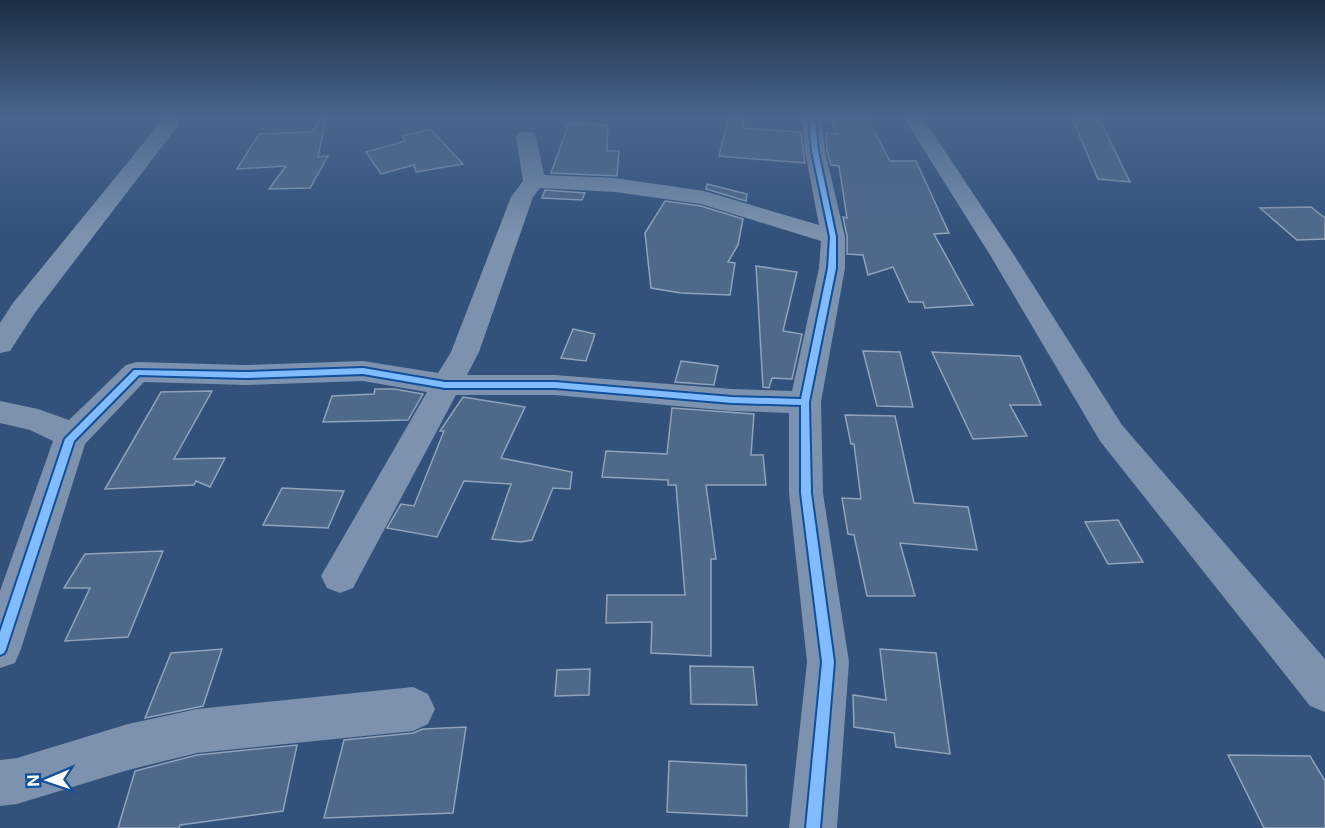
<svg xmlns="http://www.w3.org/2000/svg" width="1325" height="828" viewBox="0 0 1325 828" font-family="Inter,sans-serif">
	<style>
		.building { fill: #4f698a; stroke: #91a3bb; stroke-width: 1.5 }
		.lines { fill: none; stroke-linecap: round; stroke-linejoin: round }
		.minor { fill: #7c92ae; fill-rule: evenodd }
		.cycleway-casing { stroke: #124f9b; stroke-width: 4 }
		.cycleway { fill: #80bcff; fill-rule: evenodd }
	</style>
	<rect width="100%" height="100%" fill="#32527c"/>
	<g class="building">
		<path d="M321,118H326L318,157L328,156L310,188L269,189L286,166L237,169L259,134L311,132Z"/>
		<path d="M728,118H742L744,128L801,132L805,163L719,156Z"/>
		<path d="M830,118H867L890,161H916L949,233L934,234L973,305L925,308L923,302H909L893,267L868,275L863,255L847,254V236L843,217L847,218L839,166L831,165L827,151L826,133L837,134Z"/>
		<path d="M1072,118H1099L1130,182L1098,179Z"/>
		<path d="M569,123L608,125L607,151H619L617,176L551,173Z"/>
		<path d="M430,129L463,164L416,172L414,165L381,174L366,152L405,141L402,136Z"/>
		<path d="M707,184L747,194L746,201L706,189Z"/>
		<path d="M545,190L585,193L582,200L542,198Z"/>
		<path d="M665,201L701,206L743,219L738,245L728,262L735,263L730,295L681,293L651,288L645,233Z"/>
		<path d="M1311,207L1325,218V239L1297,240L1260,208Z"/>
		<path d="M756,266L797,272L783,331L802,334L792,379L772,378L769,388L763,387Z"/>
		<path d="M573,329L595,334L586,361L561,358Z"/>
		<path d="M863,351L900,352L913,407L877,406Z"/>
		<path d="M932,352L1020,356L1041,405H1010L1027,436L973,439Z"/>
		<path d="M681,361L718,366L714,385L675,382Z"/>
		<path d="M375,389H394L423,394L408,420L323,422L332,396L374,394Z"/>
		<path d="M212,391L174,459L225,458L210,487L196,481L194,485L105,489L161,392Z"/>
		<path d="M463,397L525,407L501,458L572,472L570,489L553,488L532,540L521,542L492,539L511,484L464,481L437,537L387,528L401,504L414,506L444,431H440Z"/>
		<path d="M672,408L754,414L751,455H763L766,485H706L716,559H711V656L651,653L652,622L606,623L607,595H685L676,485H668V480L602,477L606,451L667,454Z"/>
		<path d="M845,415L895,416L914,503L968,507L977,550L900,543L915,596H867L854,535L848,534L842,498L861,499L854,444H851Z"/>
		<path d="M282,488L344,491L328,528L263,525Z"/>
		<path d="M1118,520L1143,562L1108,564L1085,522Z"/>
		<path d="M163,551L128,637L65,641L90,588H64L85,554Z"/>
		<path d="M222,649L203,706L145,718L171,653Z"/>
		<path d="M880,649L936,653L950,754L896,747L894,733L854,727L853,695L886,700Z"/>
		<path d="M690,666L753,667L757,705L691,704Z"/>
		<path d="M590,669L589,695L555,696L557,670Z"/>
		<path d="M466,727L453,813L324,818L344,740L413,733L423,729Z"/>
		<path d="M297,745L283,811L180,825L179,828H118L135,771L197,755Z"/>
		<path d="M1228,755L1310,756L1325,781V828H1264Z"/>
		<path d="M669,761L746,765L747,816L667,812Z"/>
	</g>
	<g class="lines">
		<g class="minor">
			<path d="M802,118H822L825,151L845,237V268L821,402L823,493L849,662L837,828H789L807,662L789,493V413L732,411L555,395H456L353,588L340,593L327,588L321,576L427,392L363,381L245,385L144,382L85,444L21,649L15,663L0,668V591L53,441L30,430L0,423V401L38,409L69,420L126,365L137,362L245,365L363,361L438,373L451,352L511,197L523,181L516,136L519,132H533L536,136L544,175L615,178L704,191L819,225L805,151ZM540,188L615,192L701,204L821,241L819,268L792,391L732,389L555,375H467L479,352L533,197Z"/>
			<path d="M904,118H923L1014,255L1122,425L1325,659V712L1310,706L1100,441L990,255Z"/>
			<path d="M163,119L175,118L180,123L34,314L10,351L0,353V323L13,303Z"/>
			<path d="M413,687L428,694L435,709L428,724L413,731L197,753L128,770L17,804L0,806V760L17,758L128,724L197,709Z"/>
		</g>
		<g class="cycleway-casing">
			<path id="cycleway" d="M809,118H815L818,151L836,237V268L809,402L811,493L834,662L820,828H806L822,662L801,493V405L732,403L555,388H445L363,374L245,378L139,375L74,441L6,649L4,653L0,655V632L65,439L134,370L245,372L363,368L445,382H555L732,397L801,399L828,268L830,237L812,151Z"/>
		</g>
		<use href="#cycleway" class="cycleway"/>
	</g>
	<linearGradient id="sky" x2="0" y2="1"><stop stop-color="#1c2d44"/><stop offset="0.5" stop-color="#49668e"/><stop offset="1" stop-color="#49668e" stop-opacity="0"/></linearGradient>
	<rect width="1325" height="234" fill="url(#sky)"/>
	<g transform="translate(48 780) rotate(268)" stroke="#124f9b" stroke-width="4.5" paint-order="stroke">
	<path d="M0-4.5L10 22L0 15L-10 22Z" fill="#ffffff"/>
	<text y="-9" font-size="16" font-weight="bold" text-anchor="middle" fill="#ffffff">N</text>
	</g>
</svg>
